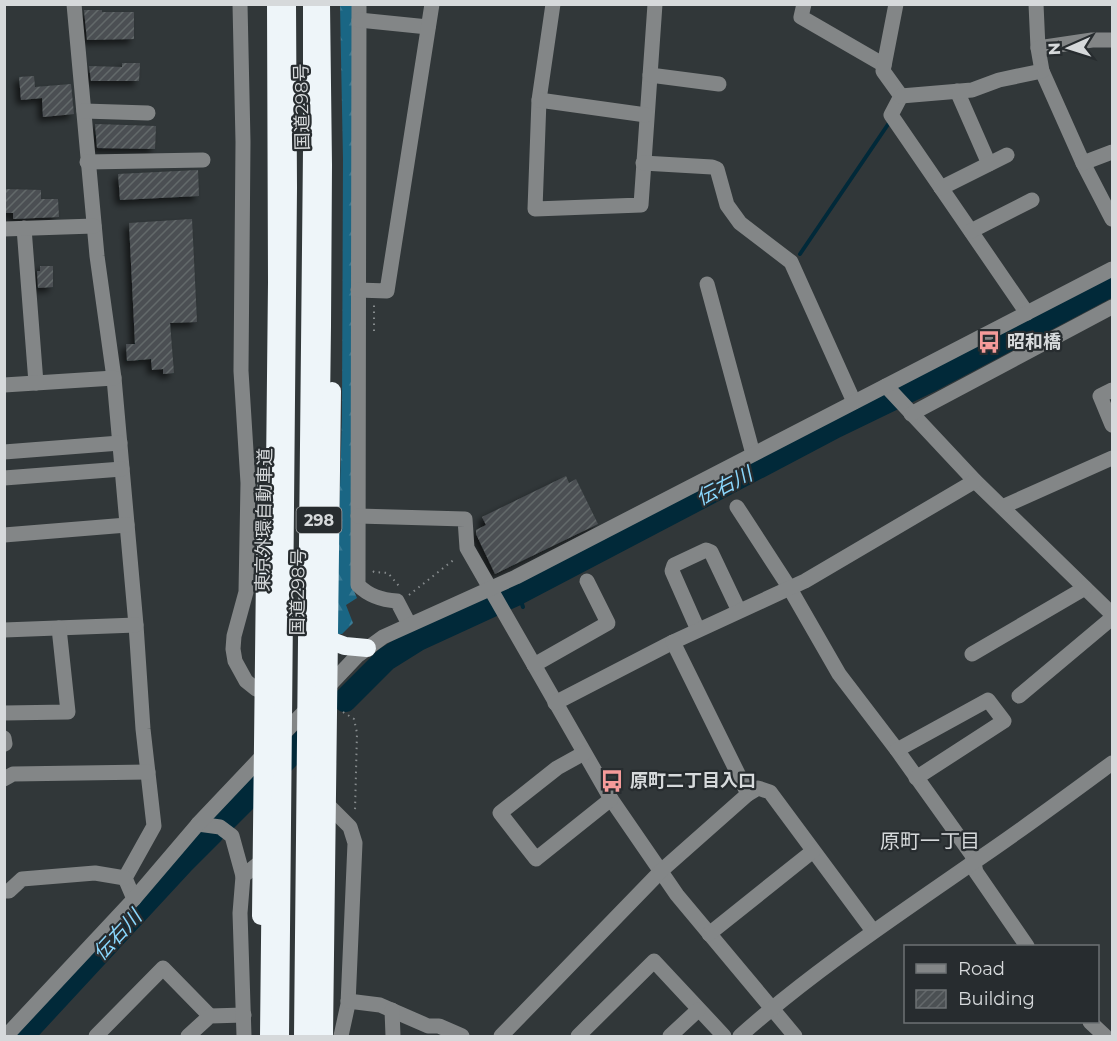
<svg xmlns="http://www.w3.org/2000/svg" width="1117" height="1041" viewBox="0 0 1117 1041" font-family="Montserrat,'Noto Sans JP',sans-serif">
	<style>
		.forest { fill: url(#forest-firs) }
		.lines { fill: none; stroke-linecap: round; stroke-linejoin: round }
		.stream { stroke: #012939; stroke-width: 4 }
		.river { stroke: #012939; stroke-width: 24 }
		.building { fill: url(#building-hatch); filter: url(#shadow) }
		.path { stroke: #868b8d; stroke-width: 2; stroke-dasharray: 1.5 4.5; stroke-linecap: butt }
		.minor { stroke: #838687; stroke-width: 15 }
		.highway { stroke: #eef5f9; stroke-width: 18 }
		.highway-bridge { stroke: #eef5f9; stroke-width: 18 }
		.labels { text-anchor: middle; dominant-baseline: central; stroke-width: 4.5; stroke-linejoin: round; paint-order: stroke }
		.shield { fill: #272c2f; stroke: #a2a5a7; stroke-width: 1.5 }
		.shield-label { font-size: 16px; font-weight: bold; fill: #d6d9db }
		.street-label { font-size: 18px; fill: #d6d9db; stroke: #272c2f }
		.poi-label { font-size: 18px; font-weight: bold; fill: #d6d9db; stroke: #272c2f; text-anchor: start }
		.water-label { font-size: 20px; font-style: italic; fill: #8ad7fd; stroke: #272c2f }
		.neighbourhood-label { font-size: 20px; fill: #d6d9db; stroke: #272c2f }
	</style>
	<defs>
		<pattern id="forest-firs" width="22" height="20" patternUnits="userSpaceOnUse" patternTransform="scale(1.5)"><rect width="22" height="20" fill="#1a6684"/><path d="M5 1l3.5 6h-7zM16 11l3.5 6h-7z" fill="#3b7b95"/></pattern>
		<pattern id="building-hatch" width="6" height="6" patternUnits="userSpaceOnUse" patternTransform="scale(1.5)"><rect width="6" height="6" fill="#4b5053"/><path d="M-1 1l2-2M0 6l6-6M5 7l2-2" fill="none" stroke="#64696b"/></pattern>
		<filter id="shadow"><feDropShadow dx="-4.5" dy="4.5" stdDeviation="3" flood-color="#0009"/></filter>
	</defs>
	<rect width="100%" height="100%" fill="#313739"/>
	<path class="forest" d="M354,4L351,584L357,598L346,605L353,623L342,634H338L336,631L342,416L343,159L340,5Z"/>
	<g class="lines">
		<g class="stream">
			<path d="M800,254L891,120"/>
			<path d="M518,593L523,607"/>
		</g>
		<g class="river">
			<path d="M345,700L386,659L418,639L518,593L836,426L931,380L1112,284"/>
			<path d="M280,765L305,740"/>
			<path d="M225,820L265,780"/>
			<path d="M22,1036L182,863L212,833"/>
		</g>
	</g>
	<g class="building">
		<path d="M84,10H102V12H134V39L87,40Z"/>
		<path d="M122,63H140L139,81H91L89,66L122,67Z"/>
		<path d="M34,76L35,87L71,84L74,114L43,117L42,98L21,100L19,77Z"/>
		<path d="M95,124L156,126L155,149L97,148Z"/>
		<path d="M198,170L199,196L120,200L118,174Z"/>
		<path d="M4,189L41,190V199H58L59,217L13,219V213H4Z"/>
		<path d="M192,219L197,322L170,323L174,373L163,374V369L152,370L151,359L127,361L126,344H135L129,223Z"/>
		<path d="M40,266H53V287L38,288L37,271H40Z"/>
		<path d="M566,476L569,483L576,479L598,524L495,574L476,534V530L486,525L482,517Z"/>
	</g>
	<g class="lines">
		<g class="path">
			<path d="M374,331V304"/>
			<path d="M373,571L374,572L388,573L399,586"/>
			<path d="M409,595L456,558"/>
			<path d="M343,712L354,719L357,733L355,811"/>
		</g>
		<g class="minor">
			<path d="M74,4L97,256L114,378L136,625L143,729L154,826L125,878L134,899"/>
			<path d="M240,4L243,142L241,371L248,483L246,592L234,636L233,649L235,661L246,681L256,689L273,695"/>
			<path d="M359,4L358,585C369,596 381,600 397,601L409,624"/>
			<path d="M553,4L539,100L535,209L641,205L655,4"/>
			<path d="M804,4L801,17L884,65"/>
			<path d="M896,4L883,71L901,96L891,115L1027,313"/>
			<path d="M1036,4L1038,48L1042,71L1083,163L1112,219"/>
			<path d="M359,20L428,27"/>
			<path d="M1038,48L1092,40H1112"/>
			<path d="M650,75L719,84"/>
			<path d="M957,91L989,164"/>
			<path d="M901,96L972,90L999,80L1042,71"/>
			<path d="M539,100L646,115"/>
			<path d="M84,111L148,113"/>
			<path d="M87,162L203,160"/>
			<path d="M643,163L712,167L717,169L727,205L740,223L791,262L854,402"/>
			<path d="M1083,163L1112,152"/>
			<path d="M941,188L1007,155"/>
			<path d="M24,228L36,383"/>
			<path d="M4,229L94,226"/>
			<path d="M971,231L1032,200"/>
			<path d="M707,284L753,454"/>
			<path d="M358,290L387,291L432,4"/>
			<path d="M4,385L114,378"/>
			<path d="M886,386L975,481L1112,614"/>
			<path d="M1112,390L1100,396L1112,425"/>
			<path d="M911,414L1112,307"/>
			<path d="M4,452L120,443"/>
			<path d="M4,478L122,469"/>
			<path d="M737,507L789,587L839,674L897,750L972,855L976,872L1027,946"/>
			<path d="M1002,507L1112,458"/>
			<path d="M358,516L465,519L467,548L611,799L677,895L795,1036"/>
			<path d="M4,535L127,525"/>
			<path d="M4,630L136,625"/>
			<path d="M698,630L672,571L674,565L706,550L711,552L739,611"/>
			<path d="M972,654L1085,588"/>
			<path d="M534,665L608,623L587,581"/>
			<path d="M1019,696L1112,618"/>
			<path d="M555,703L673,642L805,581L975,481"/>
			<path d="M4,713L68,712L59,628"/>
			<path d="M4,738L5,744"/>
			<path d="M897,750L988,700L1004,721L916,778"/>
			<path d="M584,753L557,768L500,813L536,859L611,799"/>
			<path d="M4,779L13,774L148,772"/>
			<path d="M748,794L758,788L770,792L873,931"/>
			<path d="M321,798L350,827L355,843L348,1004L341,1036"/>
			<path d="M198,824L220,827L232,836L243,876"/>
			<path d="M4,891H9L22,879L95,873L125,878"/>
			<path d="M709,934L813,851"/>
			<path d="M348,1001L380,1005L428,1026H439L462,1036"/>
			<path d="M392,1010L393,1036"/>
			<path d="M1090,1022L1105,1036"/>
			<path d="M6,1036L134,899L198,824L357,656L383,637L516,577L1112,269"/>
			<path d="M96,1036L163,968L210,1016"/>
			<path d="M188,1036L210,1016L244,1015"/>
			<path d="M244,1036L240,913L243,876L268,856"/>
			<path d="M501,1036L661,871L748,794L673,642"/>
			<path d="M578,1036L654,961L724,1036"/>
			<path d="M670,1036L698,1010"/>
			<path d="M740,1036C812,972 892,919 971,864C1019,832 1066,797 1112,763"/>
		</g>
		<g class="highway">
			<path d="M318,636L345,646L367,648"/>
			<path d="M269,1036L277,282L276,4"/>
			<path d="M313,1036L322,326L323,165L321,4"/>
		</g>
		<g class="highway-bridge">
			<path d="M261,916L266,486"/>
			<path d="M280,1036L288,188L287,4"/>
			<path d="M303,1036L312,150V4"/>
			<path d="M324,1036L332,391"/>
		</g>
	</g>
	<defs>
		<g id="bus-bare" transform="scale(1.8)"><path d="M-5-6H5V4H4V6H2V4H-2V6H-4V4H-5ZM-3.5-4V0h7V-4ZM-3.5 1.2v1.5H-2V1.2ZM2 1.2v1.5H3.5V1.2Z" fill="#f59b9a" stroke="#272c2f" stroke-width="2.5" paint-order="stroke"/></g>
	</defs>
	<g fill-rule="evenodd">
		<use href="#bus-bare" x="989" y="342"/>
		<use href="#bus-bare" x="612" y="781"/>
	</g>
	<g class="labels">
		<rect class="shield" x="296.5" y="507" width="45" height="26" rx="4.5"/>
		<g class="shield-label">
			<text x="319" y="520">298</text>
		</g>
		<g class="street-label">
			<text transform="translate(302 107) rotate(-91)">国道298号</text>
			<text transform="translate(264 520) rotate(-89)">東京外環自動車道</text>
			<text transform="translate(298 592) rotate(-89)">国道298号</text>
		</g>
		<g class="poi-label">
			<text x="1007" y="342">昭和橋</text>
			<text x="630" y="781">原町二丁目入口</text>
		</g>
		<g class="water-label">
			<text transform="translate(724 486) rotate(-27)">伝右川</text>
			<text transform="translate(117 935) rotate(-47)">伝右川</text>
		</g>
		<g class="neighbourhood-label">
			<text x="930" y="841">原町一丁目</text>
		</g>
	</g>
	<rect width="1117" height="1041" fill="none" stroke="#d6d9db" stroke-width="12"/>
	<rect x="904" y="945" width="195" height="78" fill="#272c2f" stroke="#6d7174" stroke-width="1.5"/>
	<rect x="916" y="964" width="30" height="9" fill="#838687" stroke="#6d7174" stroke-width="1.5"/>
	<text x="958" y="975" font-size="18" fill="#d6d9db">Road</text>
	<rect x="916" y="990" width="30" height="18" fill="url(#building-hatch)" stroke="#6d7174" stroke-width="1.5"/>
	<text x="958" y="1005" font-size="18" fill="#d6d9db">Building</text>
	<g transform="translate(1069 48) rotate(267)" stroke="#272c2f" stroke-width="4.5" paint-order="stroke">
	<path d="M0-4.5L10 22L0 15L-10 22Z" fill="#d6d9db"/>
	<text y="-9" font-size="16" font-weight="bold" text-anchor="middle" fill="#d6d9db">N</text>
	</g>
</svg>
